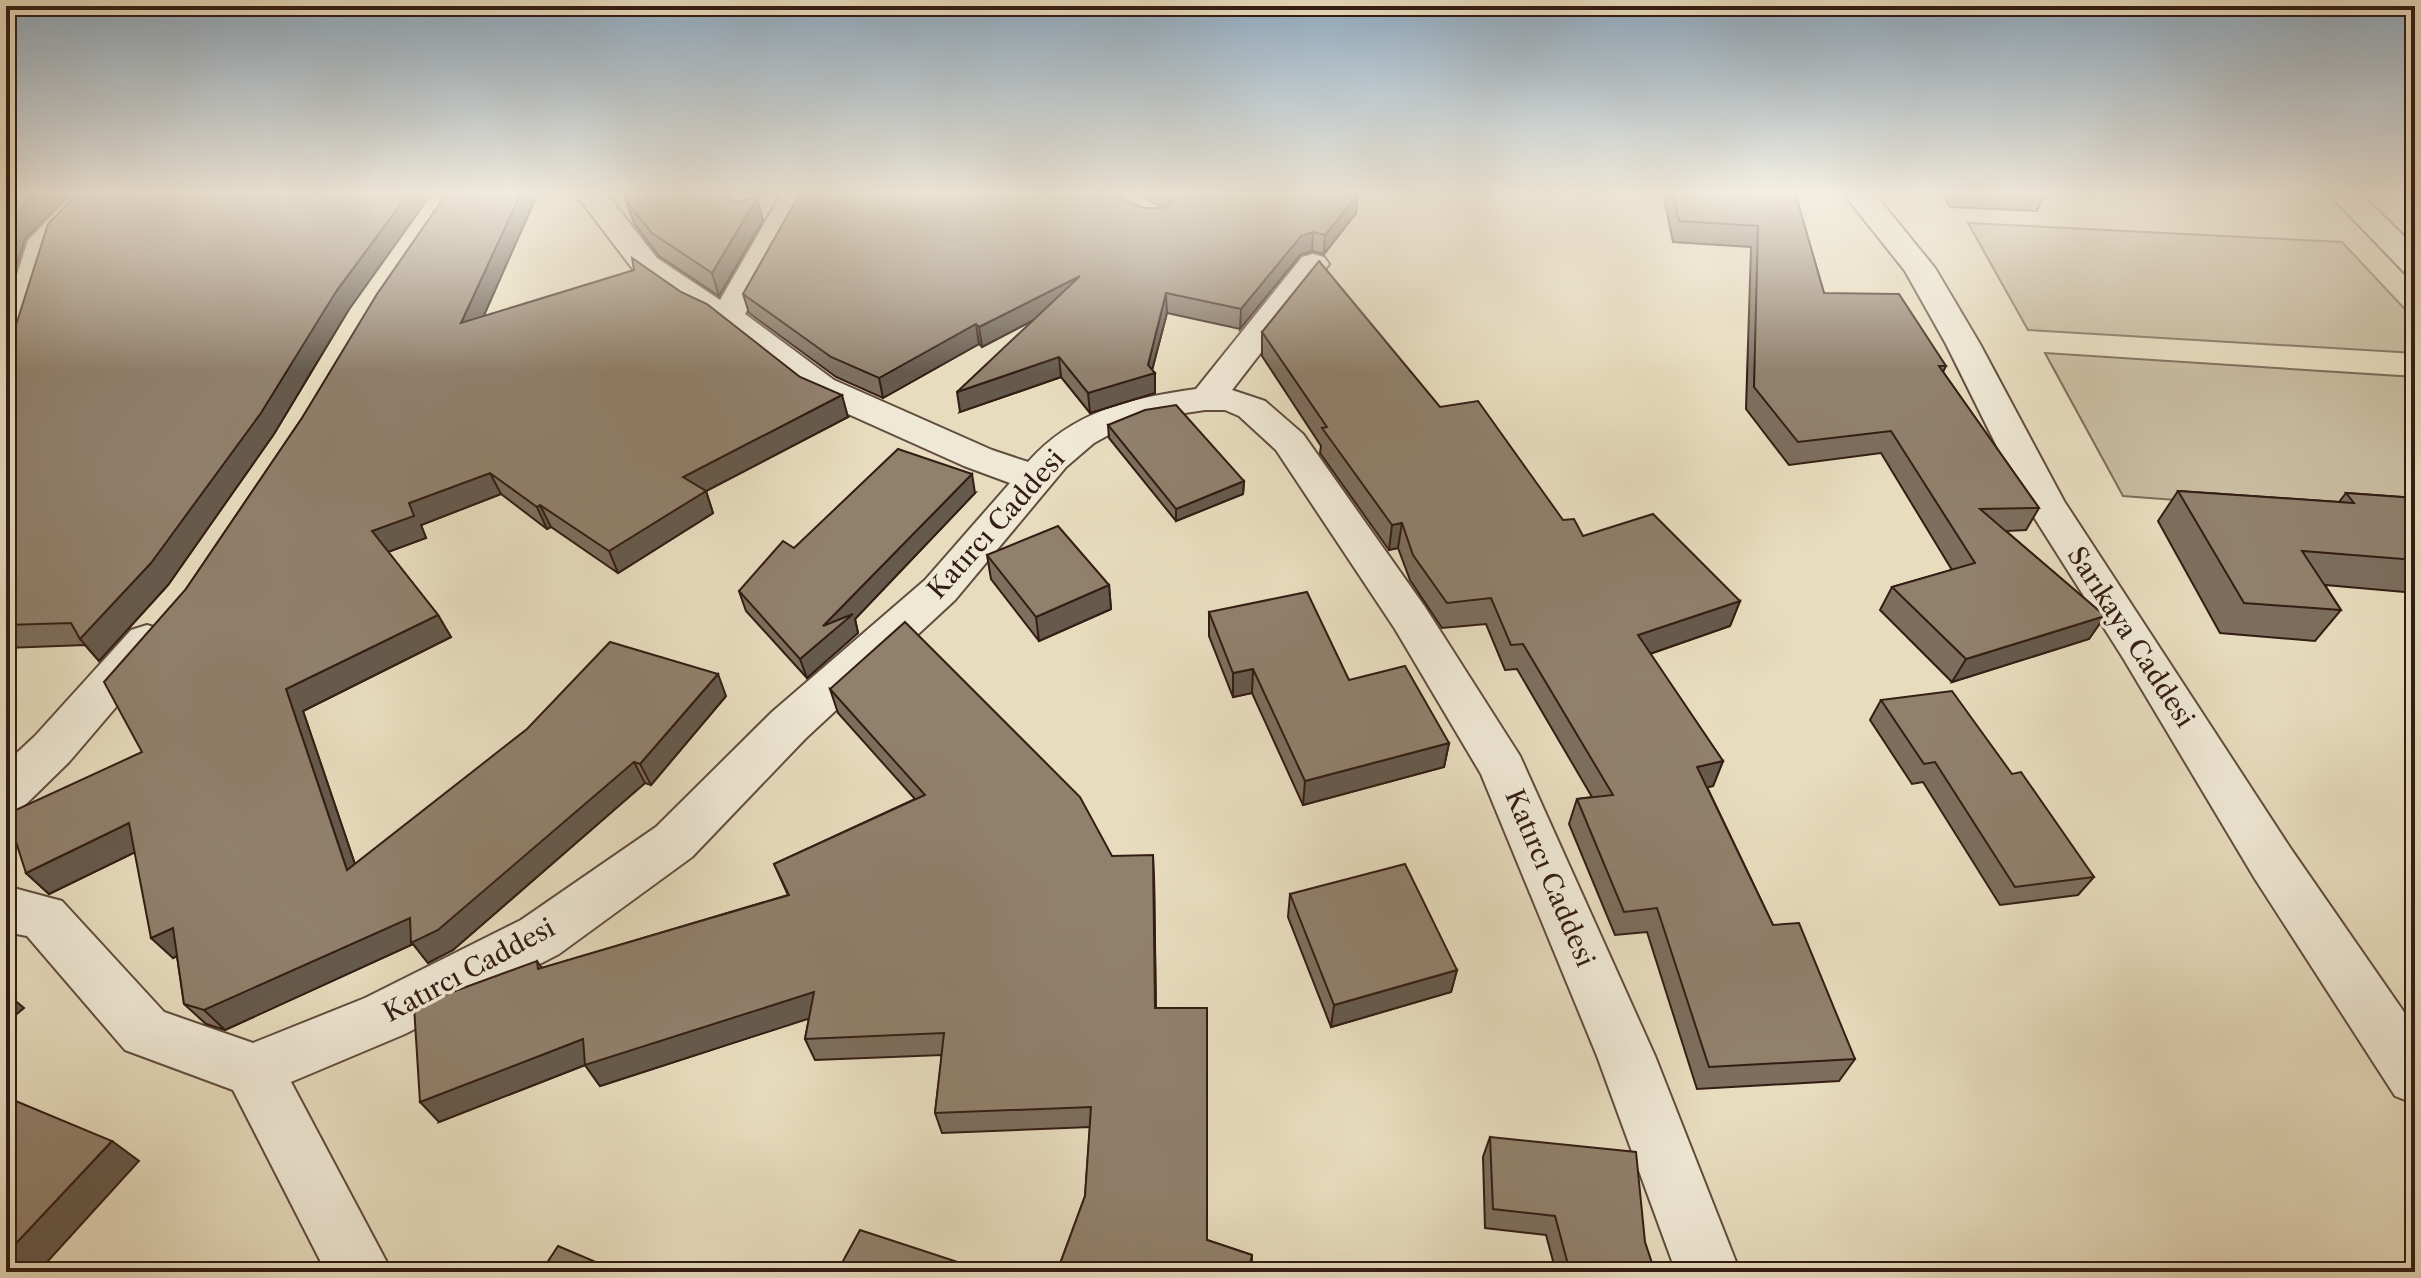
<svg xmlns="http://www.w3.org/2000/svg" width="2421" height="1278" viewBox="0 0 2421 1278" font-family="'Libre Caslon Text',serif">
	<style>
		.green { fill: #c9bca1; stroke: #7e6c5a; stroke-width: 2 }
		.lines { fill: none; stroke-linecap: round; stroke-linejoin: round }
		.minor-casing { stroke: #614d3e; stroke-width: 4 }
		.minor { fill: #efe8d5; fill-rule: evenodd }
		.wall { fill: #7d6e5d; stroke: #341d14; stroke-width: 2 }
		.shaded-wall { fill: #665a4c; stroke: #341d14; stroke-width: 2 }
		.building { fill: #91806c; stroke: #341d14; stroke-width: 2 }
		.labels { text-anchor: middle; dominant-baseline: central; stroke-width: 7; stroke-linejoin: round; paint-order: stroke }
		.street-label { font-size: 26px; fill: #341d14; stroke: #efe8d5 }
	</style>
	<rect width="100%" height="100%" fill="#e7dcbe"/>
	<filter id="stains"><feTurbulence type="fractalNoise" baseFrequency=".0025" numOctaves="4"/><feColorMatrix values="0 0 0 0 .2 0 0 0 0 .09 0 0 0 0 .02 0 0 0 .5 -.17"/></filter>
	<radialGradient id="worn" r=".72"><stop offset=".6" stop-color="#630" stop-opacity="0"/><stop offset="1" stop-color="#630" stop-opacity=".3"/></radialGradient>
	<g class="green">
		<path d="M1968,223L2342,242L2415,320V353L2028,330Z"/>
		<path d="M2045,353L2415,377V518L2123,496Z"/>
	</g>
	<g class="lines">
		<g class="minor-casing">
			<g id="minor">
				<path d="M74,193H106L59,243L24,363L18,370L6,374V309L28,240Z"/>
				<path d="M575,193H606L657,258L720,300L782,193H812L745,314L834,380L992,450L1028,462C1073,411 1131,398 1196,389L1302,257L1313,254L1324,257L1329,264L1324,271L1232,390L1265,401L1303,434L1425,607L1520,756L1655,1056L1740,1272H1676L1597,1056L1481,774L1395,629L1276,450L1239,416L1225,410H1205L1145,419L1121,428L1094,443L1066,467L955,600L806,738L692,857L559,954L405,1034L291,1082L392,1272H326L233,1090L125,1050L27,936L6,932V886L62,901L164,1012L253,1043L365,998L521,920L656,827L772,712L925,580L1010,483L964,466L808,396L715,323L690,311L635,272Z"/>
				<path d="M1843,193H1874L1935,268L1980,344L2064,501L2291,849L2415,1028V1104L2395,1096L2255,879L2123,658L2025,503L1946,344L1905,271Z"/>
				<path d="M2328,193H2360L2415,247V275L2404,272Z"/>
				<path d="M147,625L163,630L169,641L163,652L69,762L23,807L6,813V763L35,736L131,630Z"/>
			</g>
		</g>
		<use href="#minor" class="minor"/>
	</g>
	<g class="wall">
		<path d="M447,193H538L483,316L848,417L706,491L713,513L618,573L551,527L547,529L501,494L421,525L426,538L388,552L438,615L451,637L303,711L355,864L726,696L651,785L645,783L453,950L428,963L413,944L225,1030L206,1024L184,1004L177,956L173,958L135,852L49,894L26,873L142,752L186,589L302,418Z"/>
		<path d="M1124,193H1350L1356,213L1324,254L1312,251L1300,255L1240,329L1167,313L1152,370L1155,393L1090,413L1061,377L960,412L1032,321L982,347L979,344L883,398L836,377L749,313L743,294L1144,208H1164L1142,197Z"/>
		<path d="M1663,193H1795L1824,293L1946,366L1943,372L2039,508L2026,530L2006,531L2105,616L2089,639L1952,682L1880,610L1892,587L1952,570L1881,453L1789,465L1746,409L1751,247L1673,242Z"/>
		<path d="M1942,193H2046L2037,211L1950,207Z"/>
		<path d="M2402,193H2415V203Z"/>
		<path d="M626,201L732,202L763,220L719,296L659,256L634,223Z"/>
		<path d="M348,311L274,434L168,585L99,661L85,645L6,648V348Z"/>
		<path d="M1262,332L1440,407L1563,520L1583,536L1740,601L1730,626L1650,654L1723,761L1713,786L1707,787L1773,925L1855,1059L1839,1081L1697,1089L1647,932L1615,935L1569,824L1577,799L1592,797L1517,669L1505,670L1486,624L1442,628L1410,580L1398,548L1389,550L1320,453L1321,446L1262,356Z"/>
		<path d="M1108,425L1244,481L1243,494L1176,521L1109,438Z"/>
		<path d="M2178,491L2339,502L2346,493L2415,498V593L2325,585L2341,610L2315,641L2220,633L2158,521Z"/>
		<path d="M975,493L855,619L858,633L807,678L746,611L739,591L794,548Z"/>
		<path d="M987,555L1109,585L1111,609L1039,641L991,579Z"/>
		<path d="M1209,612L1349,680L1449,743L1444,767L1303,805L1252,693L1233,697L1209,636Z"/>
		<path d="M830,689L1112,856L1154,877L1156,1008L1207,1240L1252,1255L1251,1272H1057L1085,1196L1090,1127L942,1133L935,1113L942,1055L815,1060L805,1039L809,1018L600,1086L585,1065L439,1122L537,961L542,968L788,895L774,864L915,799L838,713Z"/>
		<path d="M1881,700L2012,774L2094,877L2078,895L2000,905L1923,782L1912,784L1870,720Z"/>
		<path d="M1290,894L1457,970L1451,992L1331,1027L1288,917Z"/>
		<path d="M1490,1137L1655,1272H1556L1546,1235L1485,1228L1483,1157Z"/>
	</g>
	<g class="shaded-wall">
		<path d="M37,193H70L25,239L6,299V233L11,219Z"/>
		<path d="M409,193H432L348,311L274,434L168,585L99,661L80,639Z"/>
		<path d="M521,193H538L471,345L461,323Z"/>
		<path d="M1358,195L1356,213L1324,254L1325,235Z"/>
		<path d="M757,198L763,220L719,296L712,273Z"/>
		<path d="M1313,232L1312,251L1300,255L1240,329L1241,309L1301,236Z"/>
		<path d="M1080,276L1081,295L982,347L979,327Z"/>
		<path d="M1166,293L1167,313L1151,374L1155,373V393L1090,413L1088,393L1148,365Z"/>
		<path d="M976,324L979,344L883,398L879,378Z"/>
		<path d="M1059,357L1061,377L960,412L957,392Z"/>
		<path d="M842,395L848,417L706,491L713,513L618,573L609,551L683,477Z"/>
		<path d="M490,473L501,494L421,525L426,538L385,553L372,531L409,503Z"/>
		<path d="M972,474L975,493L855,619L858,633L807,678L800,659L823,626Z"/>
		<path d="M1244,481L1243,494L1176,521V509Z"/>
		<path d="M540,505L551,527L547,529L537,507Z"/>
		<path d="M1402,523L1398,548L1389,550L1392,525Z"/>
		<path d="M1109,585L1111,609L1039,641L1036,617Z"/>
		<path d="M1740,601L1730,626L1629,661L1638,635Z"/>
		<path d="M438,615L451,637L303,711L364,891L347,870L286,689Z"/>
		<path d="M2105,616L2089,639L1952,682L1966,659Z"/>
		<path d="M1253,669L1252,693L1233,697V673Z"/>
		<path d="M718,674L726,696L651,785L640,764Z"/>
		<path d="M1449,743L1444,767L1303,805L1305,781Z"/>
		<path d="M1723,761L1713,786L1687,792L1697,767Z"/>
		<path d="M634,762L645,783L453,950L428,963L413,944L225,1030L204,1010Z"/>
		<path d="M129,823L150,845L49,894L26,873Z"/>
		<path d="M1153,855L1154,877L1156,1029L1155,1008Z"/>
		<path d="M173,928L194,948L173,958L151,938Z"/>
		<path d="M1457,970L1451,992L1331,1027L1334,1005Z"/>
		<path d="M814,992L823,1014L600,1086L585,1065L439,1122L420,1102L583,1039Z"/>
		<path d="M6,993L24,1008L6,1023Z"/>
		<path d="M112,1141L139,1161L38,1272H6V1254Z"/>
		<path d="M1252,1255L1251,1272H1248Z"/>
	</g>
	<g class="building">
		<path d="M6,193H37L11,219L6,233Z"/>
		<path d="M78,193H409L337,290L261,413L151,563L80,639L71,623L6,625V348L10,344L48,224Z"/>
		<path d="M447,193H521L461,323L634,270L632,258L681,292L707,304L800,377L842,395L683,477L706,491L609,551L540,505L537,507L490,473L409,503L414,516L372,531L438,615L286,689L347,870L527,729L610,642L718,674L640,764L634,762L438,930L411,943L410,918L204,1010L184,1004L173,928L151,938L129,823L26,873L7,814L142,752L104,682L186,589L302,418L377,294Z"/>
		<path d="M625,193H729L731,202L757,198L712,273L652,233L626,201Z"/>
		<path d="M815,193H1107L1144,208H1165L1172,199L1166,193H1350L1358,195L1325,235L1313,232L1301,236L1241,309L1166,293L1148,365L1155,373L1088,393L1059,357L957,392L1080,276L979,327L976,324L879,378L831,357L743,294L799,195Z"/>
		<path d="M1673,193H1795L1824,293L1899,294L1946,366H1939L2039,508L1980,509L2105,616L1966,659L1892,587L1975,563L1891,431L1798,442L1754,387L1758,226L1679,221Z"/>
		<path d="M1319,261L1440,407L1478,401L1563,520L1574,519L1583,536L1653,514L1740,601L1638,635L1723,761L1697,767L1773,925L1799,923L1855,1059L1709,1067L1657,908L1624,912L1577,799L1613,795L1523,644L1511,645L1491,598L1447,603L1413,555L1402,523L1392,525L1322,428L1327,427L1262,332Z"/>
		<path d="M1176,405L1244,481L1176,509L1108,425L1145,410Z"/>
		<path d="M898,449L972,474L823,626L853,614L800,659L739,591L783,541L794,548Z"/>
		<path d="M2178,491L2354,503L2346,493L2415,498V560L2302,551L2341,610L2244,603Z"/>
		<path d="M1058,526L1109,585L1036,617L987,555Z"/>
		<path d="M1307,592L1349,680L1405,666L1449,743L1305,781L1253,669L1233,673L1209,612Z"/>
		<path d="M905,622L1080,797L1112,856L1153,855L1155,1008H1207V1240L1252,1255L1248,1272H1057L1085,1196L1091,1107L935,1113L944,1033L805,1039L814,992L585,1065L583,1039L420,1102L414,1006L537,961L538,969L789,895L774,864L925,795L830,689Z"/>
		<path d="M1952,691L2012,774L2021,772L2094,877L2015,887L1935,762L1924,764L1881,700Z"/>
		<path d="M1405,864L1457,970L1334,1005L1290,894Z"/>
		<path d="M6,1097L112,1141L6,1254Z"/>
		<path d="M1490,1137L1636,1152L1645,1242L1655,1272H1570L1555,1216L1493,1209Z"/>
		<path d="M860,1230L988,1272H837Z"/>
		<path d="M558,1246L619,1272H541Z"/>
	</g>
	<linearGradient id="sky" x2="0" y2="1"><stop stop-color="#8faac0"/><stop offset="0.52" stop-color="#f4efe2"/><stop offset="1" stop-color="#f4efe2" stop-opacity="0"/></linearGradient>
	<rect width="2421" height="372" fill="url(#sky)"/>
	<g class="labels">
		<g class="street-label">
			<text transform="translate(996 524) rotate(-48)">Katırcı Caddesi</text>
			<text transform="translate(2131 637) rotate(57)">Sarıkaya Caddesi</text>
			<text transform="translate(1550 878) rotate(67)">Katırcı Caddesi</text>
			<text transform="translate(469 970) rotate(-28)">Katırcı Caddesi</text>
		</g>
	</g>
	<rect width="2421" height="1278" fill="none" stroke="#e7dcbe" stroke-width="32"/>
	<rect x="8" y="8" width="2405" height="1262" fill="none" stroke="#341d14" stroke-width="4"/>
	<rect x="16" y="16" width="2389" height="1246" fill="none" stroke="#341d14" stroke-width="2"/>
	<rect width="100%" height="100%" filter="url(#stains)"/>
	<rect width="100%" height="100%" fill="url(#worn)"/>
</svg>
